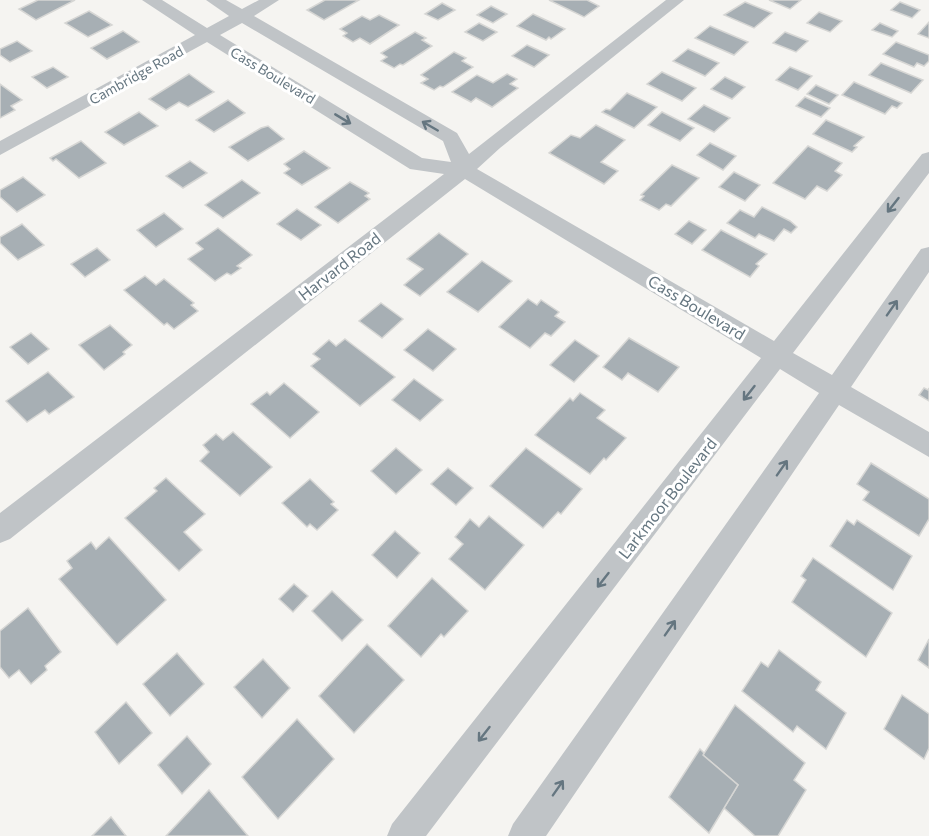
<svg xmlns="http://www.w3.org/2000/svg" width="929" height="836" viewBox="0 0 929 836" font-family="Commissioner,sans-serif">
	<style>
		.building { fill: #a7afb4; stroke: #d6d6d4; stroke-width: 1.5 }
		.lines { fill: none; stroke-linecap: round; stroke-linejoin: round }
		.street { fill: #c0c4c7; fill-rule: evenodd }
		.oneway { stroke: #657680 }
		.labels { text-anchor: middle; dominant-baseline: central; stroke-width: 6; stroke-linejoin: round; paint-order: stroke }
		.far-street-label { font-size: 14px; fill: #657680; stroke: #fff }
		.street-label { font-size: 16px; fill: #657680; stroke: #fff }
	</style>
	<rect width="100%" height="100%" fill="#f5f4f1"/>
	<g class="building">
		<path d="M38,0H75L36,20L19,9Z"/>
		<path d="M325,0H359L324,20L307,10Z"/>
		<path d="M549,0H587L599,6L584,17Z"/>
		<path d="M769,0H801L790,9Z"/>
		<path d="M745,2L772,13L754,28L724,15Z"/>
		<path d="M900,2L920,10L912,18L891,10Z"/>
		<path d="M442,3L455,10L438,20L425,14Z"/>
		<path d="M491,6L507,14L493,23L477,15Z"/>
		<path d="M89,11L112,25L88,37L65,23Z"/>
		<path d="M819,12L842,21L830,32L807,23Z"/>
		<path d="M533,14L565,29L551,39L549,37L546,40L517,26Z"/>
		<path d="M379,15L399,25L370,44L360,38L353,42L343,36L347,33L340,29L362,16L370,20Z"/>
		<path d="M929,22V38L918,34Z"/>
		<path d="M479,23L497,32L483,41L465,32Z"/>
		<path d="M880,23L898,31L892,37L872,30Z"/>
		<path d="M710,26L748,42L734,55L695,38Z"/>
		<path d="M123,31L139,42L107,59L91,48Z"/>
		<path d="M415,32L426,38L422,40L432,46L403,65L400,64L394,68L381,61L387,57L381,53Z"/>
		<path d="M785,32L808,41L796,52L773,43Z"/>
		<path d="M17,41L32,51L10,62L0,55V49Z"/>
		<path d="M896,42L929,55V61L924,66L917,63L914,67L883,54Z"/>
		<path d="M527,45L549,55L534,67L512,56Z"/>
		<path d="M688,49L719,63L705,76L673,61Z"/>
		<path d="M454,52L466,58L462,61L473,67L443,87L440,86L434,90L421,83L428,79L421,75Z"/>
		<path d="M881,63L923,80L911,93L869,75Z"/>
		<path d="M53,67L68,77L47,88L32,77Z"/>
		<path d="M790,67L812,76L798,90L776,80Z"/>
		<path d="M662,72L696,88L682,101L647,84Z"/>
		<path d="M189,74L214,92L188,107L179,102L166,110L149,99Z"/>
		<path d="M507,74L517,79L510,84L518,88L492,107L476,98L471,102L452,92L477,75L493,83Z"/>
		<path d="M725,77L745,87L732,99L711,89Z"/>
		<path d="M854,82L902,103L897,108L892,106L885,114L842,95Z"/>
		<path d="M0,84L22,100L11,106L15,110L0,118Z"/>
		<path d="M816,85L838,95L829,104L807,94Z"/>
		<path d="M627,93L657,107L634,128L602,112L606,109L610,110Z"/>
		<path d="M805,97L830,108L821,117L796,106Z"/>
		<path d="M228,100L245,113L214,132L196,120Z"/>
		<path d="M704,105L730,118L714,132L688,119Z"/>
		<path d="M139,112L158,126L124,145L105,132Z"/>
		<path d="M662,112L694,128L680,141L648,125Z"/>
		<path d="M826,120L864,137L854,146L857,147L852,152L813,134Z"/>
		<path d="M596,125L625,140L601,162L618,171L604,184L549,153L571,135L580,138Z"/>
		<path d="M268,126L284,139L248,161L229,147L261,128Z"/>
		<path d="M81,141L106,163L79,178L56,159L53,161L50,158Z"/>
		<path d="M710,143L736,156L723,170L697,155Z"/>
		<path d="M808,146L842,163L835,171L842,175L827,191L817,186L805,199L773,183Z"/>
		<path d="M304,151L330,168L302,185L284,173L290,169L284,164Z"/>
		<path d="M190,161L207,173L183,188L166,176Z"/>
		<path d="M672,165L699,178L671,206L666,204L659,210L640,200L644,196L641,195Z"/>
		<path d="M734,172L760,185L745,201L719,187Z"/>
		<path d="M23,177L45,195L17,212L0,197V190Z"/>
		<path d="M242,180L260,193L223,218L205,205Z"/>
		<path d="M350,182L369,193L365,196L370,199L338,223L315,207Z"/>
		<path d="M762,207L790,221L797,227L791,233L784,229L774,241L759,234L755,238L727,223L740,210L754,217Z"/>
		<path d="M297,209L321,225L301,240L277,224Z"/>
		<path d="M164,213L183,229L156,247L137,230Z"/>
		<path d="M689,221L706,230L692,244L675,234Z"/>
		<path d="M22,224L44,245L18,260L0,243V237Z"/>
		<path d="M218,228L252,255L237,266L241,268L231,275L227,273L215,281L188,259L203,249L196,243Z"/>
		<path d="M721,230L767,254L756,264L759,266L750,277L702,250Z"/>
		<path d="M439,233L468,254L420,296L404,285L423,269L407,259Z"/>
		<path d="M97,248L110,260L85,277L71,264Z"/>
		<path d="M482,261L512,281L478,312L447,292Z"/>
		<path d="M145,276L156,285L164,279L194,303L191,305L198,311L174,329L167,323L164,325L124,290Z"/>
		<path d="M528,299L537,305L541,300L559,312L555,316L565,322L551,336L545,333L530,348L499,327Z"/>
		<path d="M381,303L403,319L382,338L359,321Z"/>
		<path d="M110,325L132,345L123,352L125,354L104,370L79,345Z"/>
		<path d="M428,329L456,349L433,371L404,350Z"/>
		<path d="M31,333L49,349L28,364L10,347Z"/>
		<path d="M629,338L679,367L658,392L628,373L622,380L603,367Z"/>
		<path d="M345,339L395,377L360,406L311,366L320,359L313,354L329,340L336,346Z"/>
		<path d="M575,340L599,356L574,382L550,365Z"/>
		<path d="M48,372L74,397L49,414L45,410L27,422L6,401Z"/>
		<path d="M414,379L443,400L420,421L392,400Z"/>
		<path d="M284,383L319,412L290,438L251,404L267,392L270,395Z"/>
		<path d="M924,388L928,390L929,388V401L919,395Z"/>
		<path d="M580,393L605,410L597,418L626,438L606,460L604,458L590,474L535,435L570,398L573,401Z"/>
		<path d="M233,432L272,467L240,496L200,461L209,452L203,445L216,434L223,440Z"/>
		<path d="M396,448L422,470L396,494L371,471Z"/>
		<path d="M526,448L582,489L561,514L558,512L543,528L490,486Z"/>
		<path d="M871,463L929,499V519L919,536L863,500L869,492L857,484Z"/>
		<path d="M448,468L473,488L456,505L431,484Z"/>
		<path d="M166,478L205,514L184,532L202,550L179,571L125,518L157,491L154,488Z"/>
		<path d="M310,479L334,502L331,504L338,510L317,530L310,524L307,527L282,503Z"/>
		<path d="M489,516L524,545L485,590L449,559L463,544L455,537L470,519L479,527Z"/>
		<path d="M847,520L854,525L857,520L912,556L893,590L830,546Z"/>
		<path d="M395,531L420,553L397,578L372,555Z"/>
		<path d="M109,537L166,600L117,645L59,579L72,568L67,561L91,542L96,549Z"/>
		<path d="M813,558L892,613L866,657L792,602L806,580L801,576Z"/>
		<path d="M432,578L468,611L444,637L441,634L421,657L388,626Z"/>
		<path d="M294,584L308,596L293,612L279,599Z"/>
		<path d="M332,591L363,620L342,641L312,611Z"/>
		<path d="M28,608L61,652L45,666L47,670L31,684L19,670L9,678L0,667V631Z"/>
		<path d="M929,639V668L918,660Z"/>
		<path d="M367,644L404,680L354,733L319,696Z"/>
		<path d="M779,650L821,682L816,690L846,713L826,749L797,726L793,732L742,691L761,662L768,667Z"/>
		<path d="M177,653L204,684L170,716L143,684Z"/>
		<path d="M263,659L290,688L262,718L234,687Z"/>
		<path d="M902,695L929,714V748L924,759L884,729Z"/>
		<path d="M126,702L152,733L119,764L95,732Z"/>
		<path d="M735,705L805,763L794,780L806,790L778,836H755L724,808L738,785L703,755Z"/>
		<path d="M297,719L334,759L278,819L242,777Z"/>
		<path d="M187,736L211,764L182,794L158,765Z"/>
		<path d="M700,749L704,753L703,755L738,785L709,833L669,797Z"/>
		<path d="M209,790L248,836H166Z"/>
		<path d="M111,817L126,836H92Z"/>
	</g>
	<g class="lines">
		<path class="street" d="M142,0H162L207,28L229,16L206,0H226L242,9L259,0H279L254,16L457,133L469,154L666,0H684L500,148L477,169L774,341L922,154L929,152V173L793,353L832,375L921,249L929,247V272L851,387L929,432V457L839,405L546,836H508L513,824L819,393L780,369L426,836H387L392,824L761,358L465,179L10,539L0,543V513L444,174L410,169L207,42L0,155V141L195,35ZM242,23L443,141L451,162L422,158L220,35Z"/>
	</g>
	<defs><path id="oneway-shaft" d="M-6 0H5M1.5-3L5.5 0L1.5 3" fill="none" stroke-width="1.6" stroke-linecap="round" stroke-linejoin="round" transform="scale(1.5)"/></defs>
	<g class="oneway">
		<use href="#oneway-shaft" transform="translate(343 119) rotate(31)"/>
		<use href="#oneway-shaft" transform="translate(430 126) rotate(-150)"/>
		<use href="#oneway-shaft" transform="translate(893 205) rotate(128)"/>
		<use href="#oneway-shaft" transform="translate(892 308) rotate(-55)"/>
		<use href="#oneway-shaft" transform="translate(749 393) rotate(128)"/>
		<use href="#oneway-shaft" transform="translate(782 468) rotate(-55)"/>
		<use href="#oneway-shaft" transform="translate(603 580) rotate(128)"/>
		<use href="#oneway-shaft" transform="translate(670 628) rotate(-55)"/>
		<use href="#oneway-shaft" transform="translate(484 734) rotate(128)"/>
		<use href="#oneway-shaft" transform="translate(558 788) rotate(-55)"/>
	</g>
	<g class="labels">
		<g class="far-street-label">
			<text transform="translate(136 75) rotate(-29)">Cambridge Road</text>
			<text transform="translate(273 75) rotate(31)">Cass Boulevard</text>
		</g>
		<g class="street-label">
			<text transform="translate(339 266) rotate(-38)">Harvard Road</text>
			<text transform="translate(697 307) rotate(31)">Cass Boulevard</text>
			<text transform="translate(667 498) rotate(-52)">Larkmoor Boulevard</text>
		</g>
	</g>
</svg>
